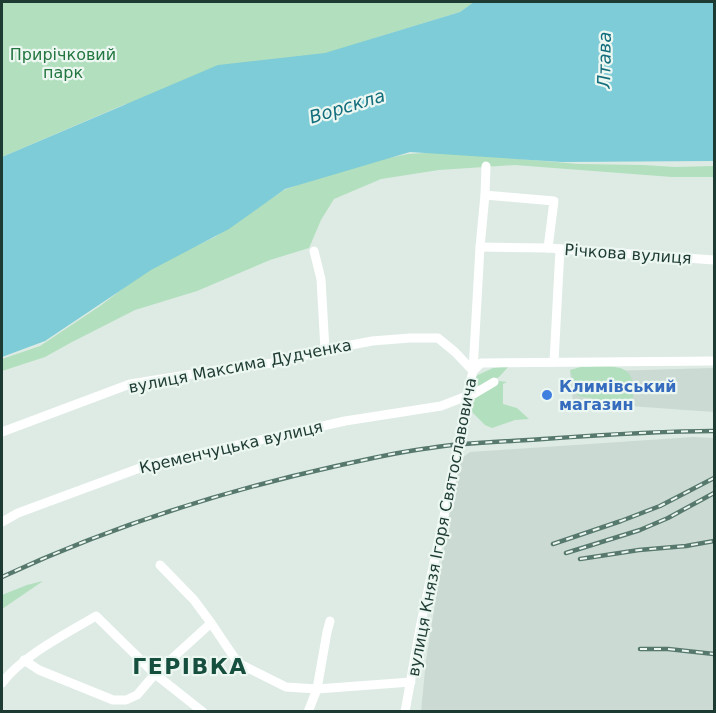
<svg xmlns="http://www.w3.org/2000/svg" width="716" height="713" viewBox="0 0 716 713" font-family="'DejaVu Sans',sans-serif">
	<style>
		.built { fill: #cbdad3 }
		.green { fill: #b2dfbd }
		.water { fill: #7dccd7 }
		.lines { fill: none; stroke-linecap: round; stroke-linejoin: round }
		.minor { stroke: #fff; stroke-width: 9 }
		.rail-casing { stroke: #57786d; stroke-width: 4.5 }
		.rail { stroke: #edf7f2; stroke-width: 2; stroke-dasharray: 7; stroke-linecap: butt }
		.shop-dot { fill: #3f7fe0; stroke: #edf7f2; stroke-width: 2 }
		.labels { text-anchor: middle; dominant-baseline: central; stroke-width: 4.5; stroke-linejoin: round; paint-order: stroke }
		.park-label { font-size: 16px; fill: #237640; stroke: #edf7f2 }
		.street-label { font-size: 16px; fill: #1d3b32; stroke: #edf7f2 }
		.shop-label { font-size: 16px; font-weight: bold; fill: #366cbe; stroke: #edf7f2; text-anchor: start }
		.water-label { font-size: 18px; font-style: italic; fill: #126e7c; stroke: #edf7f2 }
		.district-label { font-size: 22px; font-weight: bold; letter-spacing: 1.5px; fill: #174f3f; stroke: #edf7f2 }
	</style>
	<rect width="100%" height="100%" fill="#ddebe4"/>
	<g class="built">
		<path d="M714,368V412L573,402L570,372Z"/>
		<path d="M693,437L714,438V711L421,712L426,660L458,461L470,452Z"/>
	</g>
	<g class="green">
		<path d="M2,2H475L460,12L375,38L351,51L123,105L2,157Z"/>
		<path d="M439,152L579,164L643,165L675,167L714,166V177H672L515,165L439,170L381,179L334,199L321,220L309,248L270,260L197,291L135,310L72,342L45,357L2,371V359L40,346L100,306L150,268L215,237L284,190L344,167L408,154Z"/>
		<path d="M509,366L499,377L479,386L473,383L476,376L493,368Z"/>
		<path d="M581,367C616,367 639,359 632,405L578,396L570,370Z"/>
		<path d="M499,381L507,382L503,384V404L517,408L529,419L515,420L492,428L485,425L470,410L474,398Z"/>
		<path d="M43,581L2,609V595L27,585Z"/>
	</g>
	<path class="water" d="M474,2H714V161L562,162L410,152L285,189L229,229L151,270L45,341L2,357V157L218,65L325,53L460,12Z"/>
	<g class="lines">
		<g class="minor">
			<path d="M485,195L554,201L548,248"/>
			<path d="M480,247L548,248L714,260"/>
			<path d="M314,251L321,279L325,350"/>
			<path d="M554,362L560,249"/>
			<path d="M473,371L480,247L485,195L486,166"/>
			<path d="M467,398L494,382"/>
			<path d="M2,432L130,384L224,369L281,362L325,350L372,341L410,338H438L455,352L473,371"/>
			<path d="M2,522L18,513L148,465L345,421L441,406L467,396"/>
			<path d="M160,565L194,600L211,623L238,663L286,687L317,689L411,682"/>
			<path d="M24,660L39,670L113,700H126L137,695L155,674L211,623"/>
			<path d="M2,683C22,656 66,634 96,616L155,674L203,712"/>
			<path d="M308,712L317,689L327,632L330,621"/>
			<path d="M405,712L420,628L455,464L461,439L467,396L473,371L481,363L714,361"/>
		</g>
		<g class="rail-casing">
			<g id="rail">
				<path d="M553,544L621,521L660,506L714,478"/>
				<path d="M566,553L640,530L668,518L714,493"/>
				<path d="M580,559L639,550L686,546L714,541"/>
				<path d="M2,577C107,528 219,492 332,467C364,460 397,452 430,448C467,442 505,442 543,439C600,435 657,431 714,431"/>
				<path d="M640,649H668L714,654"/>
			</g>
		</g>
		<use href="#rail" class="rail"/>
	</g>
	<circle class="shop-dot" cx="547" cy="395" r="6"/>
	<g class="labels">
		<g class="park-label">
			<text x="63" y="54">Прирічковий<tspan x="63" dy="18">парк</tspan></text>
		</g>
		<g class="street-label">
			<text transform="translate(628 254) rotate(4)">Річкова вулиця</text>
			<text transform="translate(240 366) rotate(-11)">вулиця Максима Дудченка</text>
			<text transform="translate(231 447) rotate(-13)">Кременчуцька вулиця</text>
			<text transform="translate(442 527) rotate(-79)">вулиця Князя Ігоря Святославовича</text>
		</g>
		<g class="shop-label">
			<text x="559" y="386">Климівський<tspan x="559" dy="18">магазин</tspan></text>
		</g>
		<g class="water-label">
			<text transform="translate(604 60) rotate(-89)">Лтава</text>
			<text transform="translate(347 106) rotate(-17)">Ворскла</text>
		</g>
		<g class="district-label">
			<text x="190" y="666">ГЕРІВКА</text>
		</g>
	</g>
	<rect width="716" height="713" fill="none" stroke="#1d3b32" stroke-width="6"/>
</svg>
